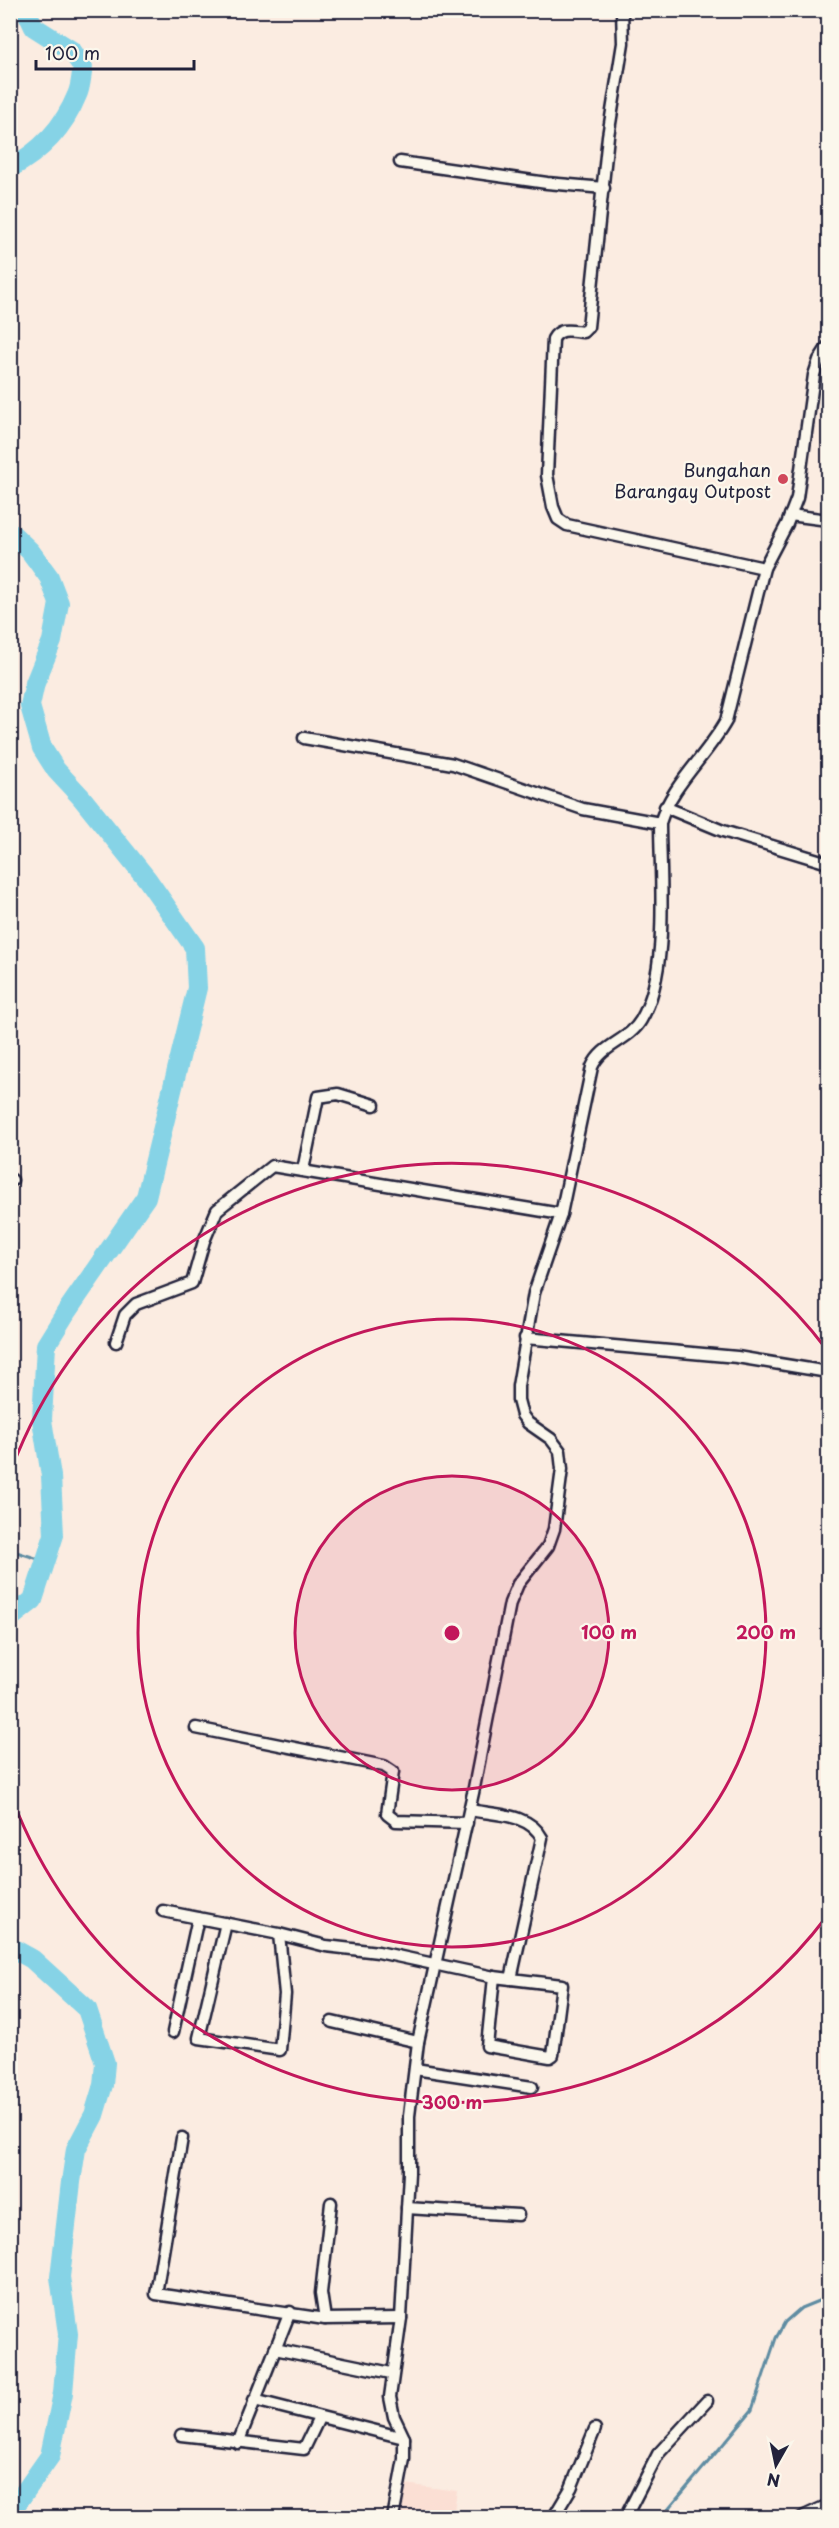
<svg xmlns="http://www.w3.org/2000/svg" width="839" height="2528" viewBox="0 0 839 2528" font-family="'Playpen Sans',sans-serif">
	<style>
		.built { fill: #fbdfd4 }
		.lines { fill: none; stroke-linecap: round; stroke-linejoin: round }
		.stream { stroke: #5e8ca2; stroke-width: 3 }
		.river { stroke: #86d3e6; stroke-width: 20 }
		.minor-casing { stroke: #22223b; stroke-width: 15 }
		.major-casing { stroke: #22223b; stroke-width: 18 }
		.minor { stroke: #fbf7ec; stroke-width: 10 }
		.major { stroke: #fbf7ec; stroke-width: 14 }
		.ring { fill: none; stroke: #c2185b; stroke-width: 3 }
		.poi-dot { fill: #d1495b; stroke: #fbf7ec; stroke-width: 2 }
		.labels { text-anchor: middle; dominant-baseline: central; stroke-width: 4.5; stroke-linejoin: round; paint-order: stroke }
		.poi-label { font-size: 18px; fill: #22223b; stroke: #fbf7ec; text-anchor: end }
		.centre { fill: #c2185b; stroke: #fbf7ec; stroke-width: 3 }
		.ring-label { font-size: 18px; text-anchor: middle; font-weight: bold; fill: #c2185b; stroke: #fbf7ec; stroke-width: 4.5; stroke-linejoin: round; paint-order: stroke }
	</style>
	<rect width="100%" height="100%" fill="#fbece1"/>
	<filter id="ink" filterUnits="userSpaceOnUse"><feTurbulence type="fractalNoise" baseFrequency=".0167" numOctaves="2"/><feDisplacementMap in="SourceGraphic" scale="12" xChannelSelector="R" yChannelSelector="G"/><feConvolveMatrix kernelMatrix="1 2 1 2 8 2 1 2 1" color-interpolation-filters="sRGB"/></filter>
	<g filter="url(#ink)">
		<path class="built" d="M405,2484L457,2491L453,2517L399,2518Z"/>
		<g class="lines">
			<g class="stream">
				<path d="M10,1550L45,1561"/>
				<path d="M661,2518L752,2410L776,2338L785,2322L801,2308L828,2297"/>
			</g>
			<g class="river">
				<path d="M10,168C40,152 64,127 77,95C81,87 81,76 83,67L72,51L34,27L26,10"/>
				<path d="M10,532L30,551L49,577L59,603L52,641L35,683L30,706L42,748L56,770L81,797L147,879L195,948L197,988L146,1197L67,1311L46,1345L42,1420L51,1476L54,1535L33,1600L10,1618"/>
				<path d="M10,1947L32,1959L87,2009L105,2063L103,2085L94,2115L76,2149L71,2182L60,2277L68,2334L63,2393L50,2456L10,2513"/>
			</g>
			<g class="minor-casing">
				<g id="minor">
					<path d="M622,10L623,43L608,136L588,327L583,332C571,331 560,327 553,339L547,475L553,507L558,519L567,525L764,568"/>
					<path d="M400,162L547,183L604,188"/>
					<path d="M790,515L828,520"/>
					<path d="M304,738L453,764L583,809L660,823"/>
					<path d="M665,807L723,831L828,863"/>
					<path d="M303,1170L318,1097L338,1094L374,1105"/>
					<path d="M10,1180H12"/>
					<path d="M525,1338L737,1357L828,1372"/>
					<path d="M116,1342L125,1315L136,1304L192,1283L204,1241L217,1210L272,1166L561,1214"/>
					<path d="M196,1728L384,1766L393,1772L387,1814L396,1821L467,1823"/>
					<path d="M470,1810C495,1815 529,1813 542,1838L511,1979"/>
					<path d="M163,1911L279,1934L326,1946L378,1952L494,1977"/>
					<path d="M226,1923L199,2038L280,2050L285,1994L279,1934"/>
					<path d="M494,1977L562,1985L553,2055L550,2057L487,2046Z"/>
					<path d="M332,2022L418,2042"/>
					<path d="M173,2032L198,1918"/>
					<path d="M415,2069L532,2087"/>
					<path d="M182,2138L156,2294L325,2319L401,2318"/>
					<path d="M407,2208L518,2215"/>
					<path d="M325,2319L321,2293L331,2203"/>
					<path d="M275,2349L391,2373"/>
					<path d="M254,2400L404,2438"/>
					<path d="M181,2435L304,2449L319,2418"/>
					<path d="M238,2443L290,2312"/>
					<path d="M393,2518L404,2459V2438L394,2417L390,2397L401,2318L409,2173V2116L418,2042L473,1793L510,1603L518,1584L548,1546L554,1529L562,1469L560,1451L551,1439L528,1423L522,1415L518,1400V1386L534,1293L561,1214L592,1067C602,1044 629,1041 641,1020C670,971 660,879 660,823C672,784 706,757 726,721L764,568L787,524L797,498L814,375L819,360L828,346"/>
					<path d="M553,2518L571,2488L595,2429"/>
					<path d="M625,2518L658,2454L707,2401"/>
				</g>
			</g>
			<g class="major-casing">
				<path id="major" d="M804,2518L828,2507"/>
			</g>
			<use href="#minor" class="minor"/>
			<use href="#major" class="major"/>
		</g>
	</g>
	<circle cx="452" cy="1633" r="157" fill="#c2185b" fill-opacity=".12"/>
	<g class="ring">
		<circle cx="452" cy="1633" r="157"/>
		<circle cx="452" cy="1633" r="314"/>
		<path d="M827 1916A470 470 0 0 1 12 1798M12 1468A470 470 0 0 1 827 1350"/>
	</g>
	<circle class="poi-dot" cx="783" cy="479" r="6"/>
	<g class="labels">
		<g class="poi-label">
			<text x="771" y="469">Bungahan<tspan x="771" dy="21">Barangay Outpost</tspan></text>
		</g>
	</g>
	<circle cx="452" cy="1633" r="9" class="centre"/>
	<g class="ring-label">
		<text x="609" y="1639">100 m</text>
		<text x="766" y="1639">200 m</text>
		<text x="452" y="2109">300 m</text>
	</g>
	<rect width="839" height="2528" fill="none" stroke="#fbf7ec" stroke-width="36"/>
	<rect x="18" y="18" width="803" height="2492" fill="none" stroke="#22223b" stroke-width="2" filter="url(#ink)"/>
	<g transform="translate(776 2465) rotate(189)" stroke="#fbf7ec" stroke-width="4.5" paint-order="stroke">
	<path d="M0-4.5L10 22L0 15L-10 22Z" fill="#22223b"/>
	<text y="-9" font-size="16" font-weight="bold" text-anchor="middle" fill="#22223b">N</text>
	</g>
	<path d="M36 60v9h158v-9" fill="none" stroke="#22223b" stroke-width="3"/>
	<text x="45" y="60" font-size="18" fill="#22223b" stroke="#fbf7ec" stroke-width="4.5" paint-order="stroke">100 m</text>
</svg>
